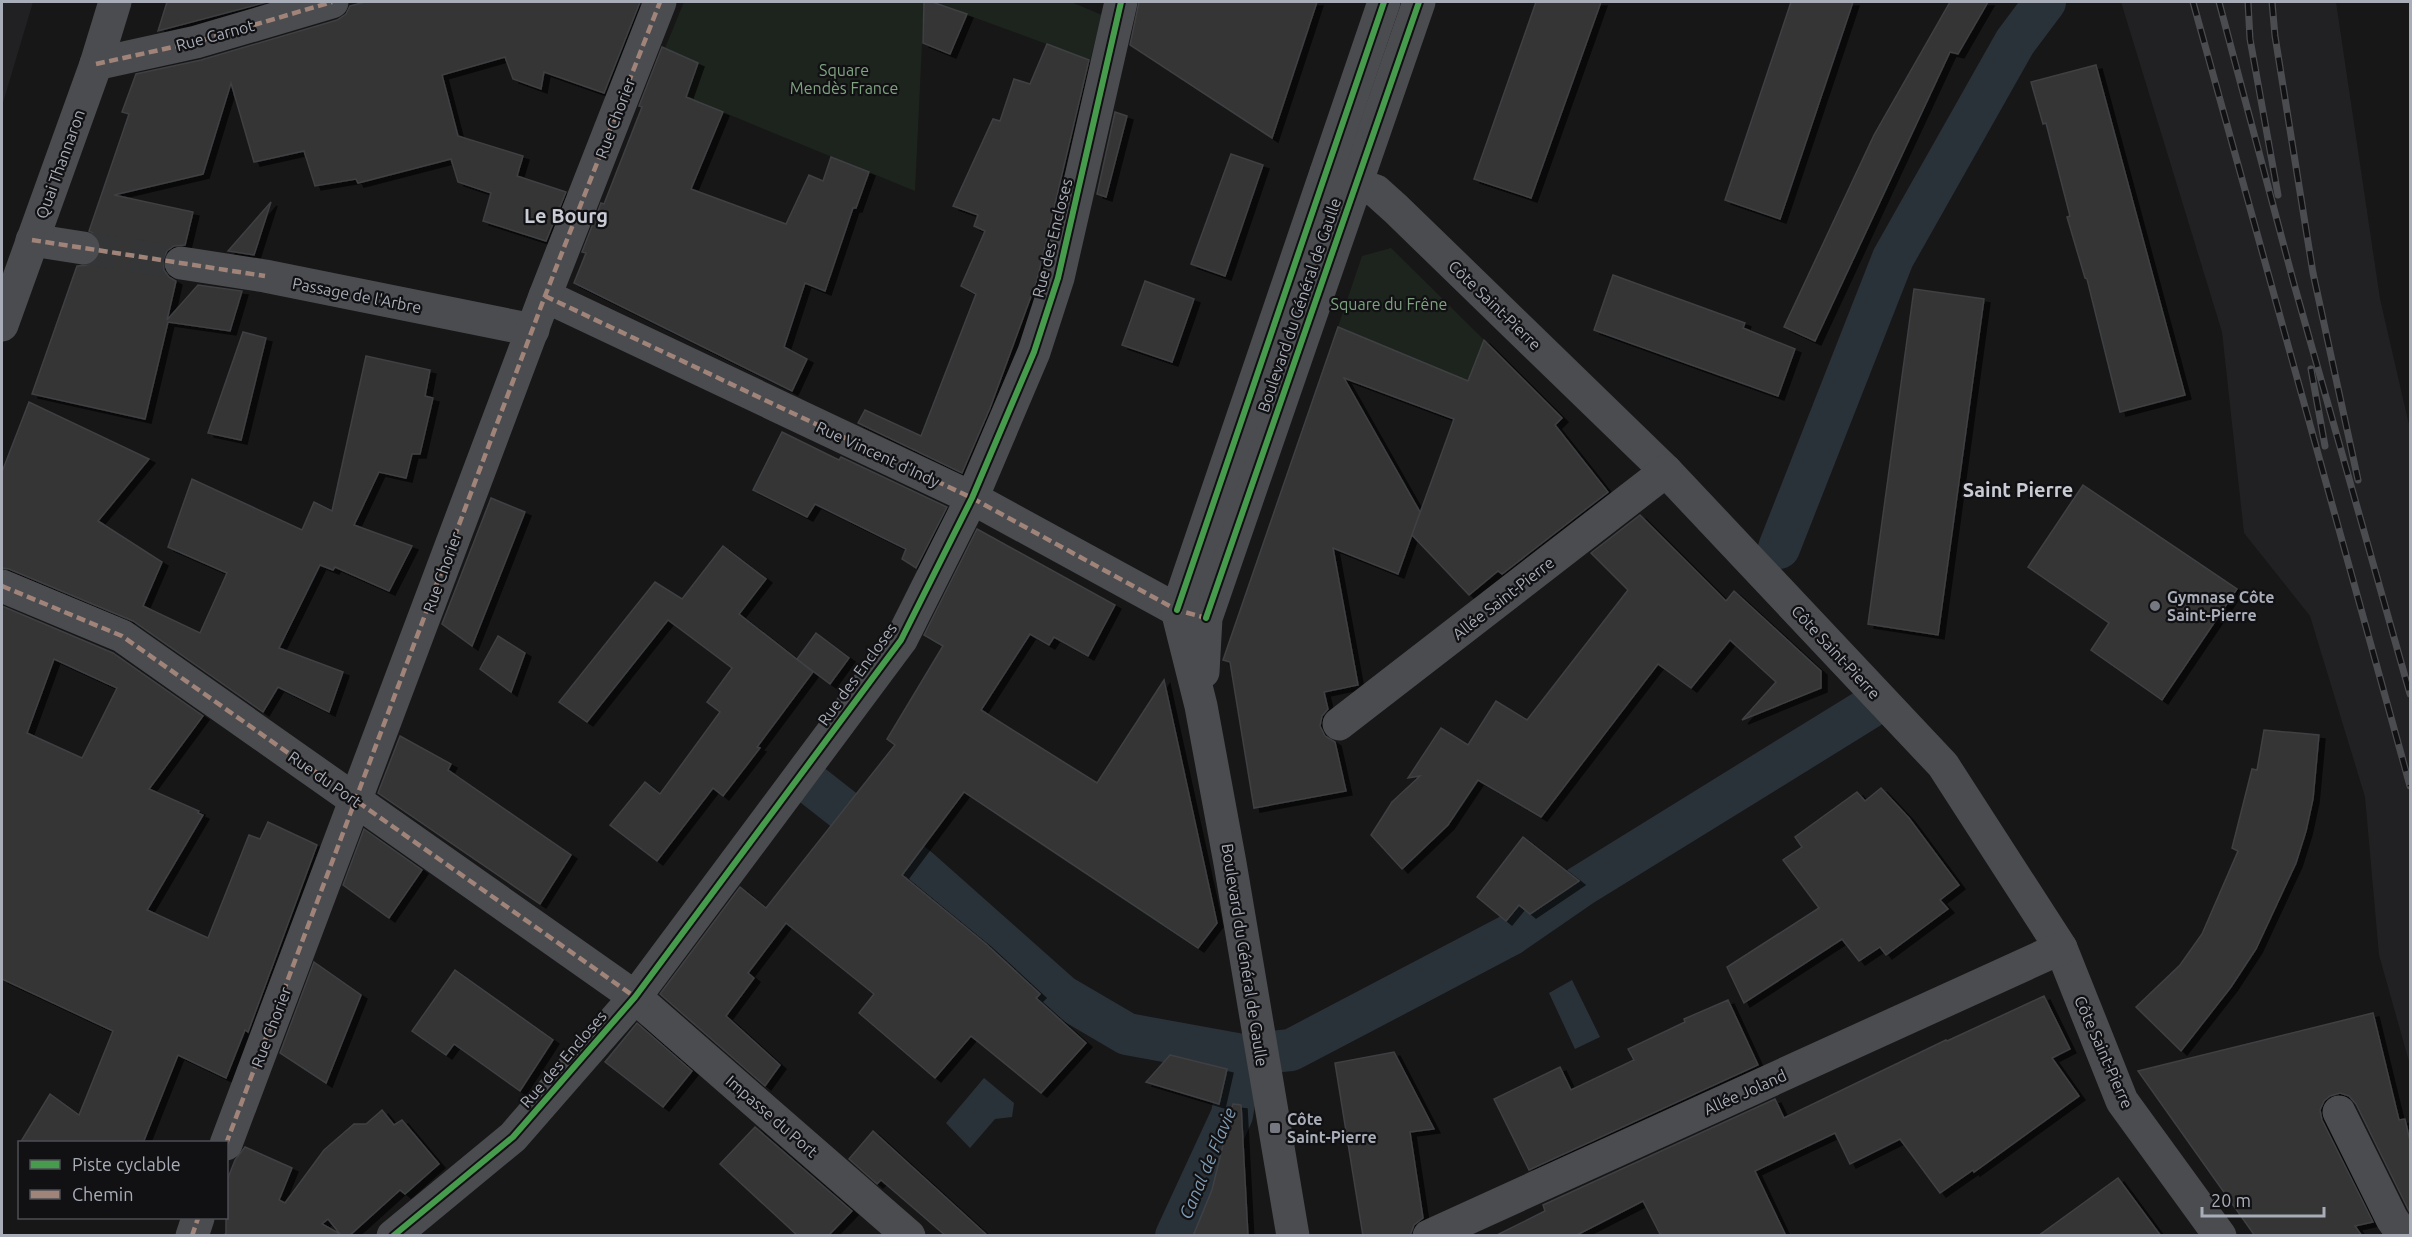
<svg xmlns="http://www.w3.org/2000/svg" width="2412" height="1237" viewBox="0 0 2412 1237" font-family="Ubuntu,sans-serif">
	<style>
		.built { fill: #212123 }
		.green { fill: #1d241e }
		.water { fill: #2a3239 }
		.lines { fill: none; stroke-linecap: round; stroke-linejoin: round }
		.canal { stroke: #2a3239; stroke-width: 42 }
		.building { fill: #353536; stroke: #3f4043; stroke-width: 1.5; fill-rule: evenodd; filter: url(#shadow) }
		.minor-tunnel { stroke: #343537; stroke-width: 33; stroke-dasharray: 33 16; stroke-linecap: butt }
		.minor { stroke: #4b4c50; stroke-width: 33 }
		.rail-casing { stroke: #4b4c4f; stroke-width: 7 }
		.rail { stroke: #111113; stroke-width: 4.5; stroke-dasharray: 14; stroke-linecap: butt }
		.quiet { stroke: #a18479; stroke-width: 4.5; stroke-dasharray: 9 4.5; stroke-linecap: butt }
		.cycleway-casing { stroke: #111113; stroke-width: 10 }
		.cycleway { stroke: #469c4c; stroke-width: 6 }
		.poi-dot { fill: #757880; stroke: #111113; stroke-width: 2 }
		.labels { text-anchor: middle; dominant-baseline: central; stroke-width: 4.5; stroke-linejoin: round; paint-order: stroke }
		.street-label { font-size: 16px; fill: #a8adb8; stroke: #111113 }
		.park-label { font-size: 16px; fill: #7fa381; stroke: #111113 }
		.poi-label { font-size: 16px; font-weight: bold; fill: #a8adb8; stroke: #111113; text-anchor: start }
		.water-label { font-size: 18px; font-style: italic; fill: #7f9bb3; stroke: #111113 }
		.quarter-label { font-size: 20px; font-weight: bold; fill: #c9ccd4; stroke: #111113 }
	</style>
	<defs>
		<filter id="shadow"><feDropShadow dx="6" dy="4" stdDeviation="0" flood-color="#0009"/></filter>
	</defs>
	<rect width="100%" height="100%" fill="#171717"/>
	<g class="built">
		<path d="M2,2H33L2,106Z"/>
		<path d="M2121,2H2336L2380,299L2410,429V1065L2379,955L2365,797L2310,616L2244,533L2222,332Z"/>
	</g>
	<g class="green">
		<path d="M684,2H924L915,191L686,97L698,63L665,48Z"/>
		<path d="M932,2H1071L1102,15L1090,60Z"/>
		<path d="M1391,248L1484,340L1468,381L1338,327L1362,256Z"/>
	</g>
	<g class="water">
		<path d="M1572,980L1600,1037L1575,1049L1549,993Z"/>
		<path d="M984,1078L1014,1103L1012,1117L995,1119L970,1148L946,1123Z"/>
	</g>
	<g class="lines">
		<g class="canal">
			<path d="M1779,548L1893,258L2015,42L2045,2"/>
			<path d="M807,781L919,869L1062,996L1127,1034L1242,1055L1291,1050L1510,935L1581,886L1869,708"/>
			<path d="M1176,1236L1232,1115L1242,1055"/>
		</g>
	</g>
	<g class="building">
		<path d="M167,2H267L158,31Z"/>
		<path d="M365,2H640L604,93L544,72L541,89L513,79L505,57L442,75L458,136L523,156L517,176L566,192L546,241L483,221L491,193L458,182L451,159L358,183L356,179L315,186L304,151L254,162L231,83L203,174L114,195L193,212L185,245L174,246L167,251L163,260L164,270L169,277L176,281L167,320L198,285L242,291L230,331L168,322L145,419L32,394L77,266L90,265L97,260L101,251L100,241L95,234L89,231L129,114L122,112L136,74L201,60L337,20L346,14L350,6Z"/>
		<path d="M924,2H932L967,14L950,54L923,43Z"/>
		<path d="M1139,2H1317L1272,138L1130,45Z"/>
		<path d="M1536,2H1601L1531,198L1474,179Z"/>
		<path d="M1791,2H1853L1780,219L1725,200Z"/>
		<path d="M1950,2H1988L1958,54L1950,52L1815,341L1784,327L1874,135Z"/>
		<path d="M1047,44L1089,60L1037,280L990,408L962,473L858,423L865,410L921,436L976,294L961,286L985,231L974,226L978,215L953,206L993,119L1000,121L1014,79L1030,84Z"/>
		<path d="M662,47L698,63L686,97L723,112L691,189L786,224L809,175L823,181L831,157L869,172L856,208H853L825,291L805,283L784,347L807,359L792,391L574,283L586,253L582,252L601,203L604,204L642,107L639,106Z"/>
		<path d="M2096,65L2185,395L2120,412L2087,279L2085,278L2067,217L2070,216L2046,123L2043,124L2031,82Z"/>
		<path d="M1115,112L1127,116L1106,197L1097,194Z"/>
		<path d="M1231,154L1263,165L1225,276L1191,264Z"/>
		<path d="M271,202L254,255L228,251Z"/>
		<path d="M1613,275L1745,323L1743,328L1795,349L1778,396L1594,330Z"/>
		<path d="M1145,281L1194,299L1172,362L1122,345Z"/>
		<path d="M1914,289L1984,299L1938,635L1868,624Z"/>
		<path d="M1338,327L1468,381L1484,340L1562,418L1555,425L1608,492L1502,574L1498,571L1469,595L1412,535L1454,419L1344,378L1420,512L1398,574L1333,548L1358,685L1324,692L1328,709L1322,716L1320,726L1325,736L1335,742L1346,791L1254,808L1230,662L1223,660Z"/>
		<path d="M243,332L266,338L241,440L208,433Z"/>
		<path d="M366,356L430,370L425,396L433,398L420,454H412L406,478L379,472L354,525L412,546L389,591L335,567L333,570L320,565L279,648L343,672L329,712L278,687L263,712L133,621L9,569L2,568V472L29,402L149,459L98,521L162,562L143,606L200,633L227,573L168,547L192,479L302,530L314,502L332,511Z"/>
		<path d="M782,432L839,460L841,457L947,507L916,568L902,559L906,549L815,504L807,517L753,490Z"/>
		<path d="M2083,485L2237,589L2162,700L2091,650L2109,623L2028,567Z"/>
		<path d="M491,498L525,512L472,646L442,624Z"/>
		<path d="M1640,515L1726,601L1734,591L1821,671V688L1742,720L1776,682L1730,640L1691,688L1658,664L1541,817L1478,780L1448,825L1402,869L1371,835L1392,802L1420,776L1408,778L1441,728L1468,745L1496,701L1527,720L1628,590L1591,553Z"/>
		<path d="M977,529L1115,605L1088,656L1054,637L1049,645L1030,634L981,710L1097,783L1164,680L1217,923L1198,948L964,792L902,875L986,944L1040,994L1036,998L1086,1043L1041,1093L971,1036L935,1078L859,1013L874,994L786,923L748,973L754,978L726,1016L780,1065L765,1086L660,994L740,887L766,908L895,745L887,739L943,646L924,635Z"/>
		<path d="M723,546L766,579L739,614L813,672L757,747L760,748L723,796L713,788L657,861L610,825L645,782L660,794L720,712L707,702L732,668L668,620L587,722L559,702L655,582L682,599Z"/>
		<path d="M2,606L113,653L203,716L149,789L199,811L198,813L203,815L147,910L208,938L249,835L260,839L268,822L317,845L248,1032L245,1030L226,1078L178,1055L143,1143H20L50,1094L79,1115L113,1031L2,979ZM54,659L117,688L82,758L27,733Z"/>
		<path d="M816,633L849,658L830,684L797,659Z"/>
		<path d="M498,636L525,653L511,692L480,669Z"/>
		<path d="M2264,730L2319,735L2313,799L2306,831L2296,863L2256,949L2231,987L2181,1051L2136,1007L2180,965L2202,934L2238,851L2232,848L2252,769L2257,770Z"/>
		<path d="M400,736L451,764L448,770L571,855L540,904L378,793Z"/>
		<path d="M1881,788L1909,818L1959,885L1940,900L1948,909L1886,955L1880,947L1859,961L1842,939L1744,1003L1727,967L1819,908L1783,860L1802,847L1795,837L1857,792L1865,801Z"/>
		<path d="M364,829L422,870L389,918L343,885Z"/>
		<path d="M1523,837L1579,881L1530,914L1519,905L1506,921L1477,897Z"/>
		<path d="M314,962L361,995L326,1083L280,1053Z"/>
		<path d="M455,970L553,1040L520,1091L454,1044L446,1055L412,1031Z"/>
		<path d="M2044,996L2070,1049L2052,1058L2079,1096L1974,1172L1973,1170L1940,1193L1900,1139L1850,1164L1835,1133L1755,1171L1786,1236H1661L1643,1201L1575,1236H1495L1545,1211L1543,1205L1775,1099L1784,1118L1946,1040L1947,1041Z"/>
		<path d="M1728,1000L1758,1065L1529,1170L1494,1099L1560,1067L1571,1090L1634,1060L1628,1049L1685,1022L1684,1019Z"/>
		<path d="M2373,1013L2399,1120L2405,1119L2410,1141V1213L2356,1104L2349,1096L2340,1093L2330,1096L2324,1101L2320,1110L2322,1120L2373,1222L2355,1226L2362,1236H2255L2138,1071Z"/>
		<path d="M637,1023L692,1071L663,1107L605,1062Z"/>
		<path d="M1394,1052L1434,1129L1410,1132L1423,1218L1414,1225L1410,1236H1363L1335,1063Z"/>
		<path d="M1170,1055L1227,1069L1219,1104L1146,1082Z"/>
		<path d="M1233,1104L1241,1105L1248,1236H1193L1212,1190Z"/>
		<path d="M382,1110L394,1125L402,1120L439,1164L405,1194L400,1190L349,1236H224L226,1233V1183L235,1160L245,1147L292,1168L279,1200L285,1203L324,1150L354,1124H366ZM328,1219L340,1234L322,1224Z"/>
		<path d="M755,1127L852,1211L828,1236H798L720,1164Z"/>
		<path d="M873,1131L988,1236H946L881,1180L877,1184L849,1159Z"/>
		<path d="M2118,1178L2161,1236H2038Z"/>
	</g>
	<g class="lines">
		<path class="minor-tunnel" d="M83,248L181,263"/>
		<g class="minor">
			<path d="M96,64L196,42L332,2"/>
			<path d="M1326,173L1376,191L1396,209L1666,471L1943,765L2061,948L2122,1101L2220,1236"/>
			<path d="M32,240L83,248"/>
			<path d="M181,263L265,276L533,330"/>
			<path d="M545,296L972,498L1177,610L1199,616"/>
			<path d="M2,325L96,64L115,2"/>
			<path d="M2,586L122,636L635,997L909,1236"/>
			<path d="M1203,672L1206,618L1419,2"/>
			<path d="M1339,724L1666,471"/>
			<path d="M2339,1112L2392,1219L2404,1236"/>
			<path d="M226,1144L545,296L660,2"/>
			<path d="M192,1236L198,1218"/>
			<path d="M393,1236L513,1137L635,997L901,640L972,498L1034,352L1058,278L1121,2"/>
			<path d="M1293,1236L1230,863L1201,706L1177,610L1384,2"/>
			<path d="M1429,1236L2061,948"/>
		</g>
		<g class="rail-casing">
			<g id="rail">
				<path d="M2193,2L2410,786"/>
				<path d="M2219,2L2294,284L2410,694"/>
				<path d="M2248,2L2250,39L2278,195"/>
				<path d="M2272,2L2275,36L2313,273L2358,480"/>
				<path d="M2311,369L2325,446"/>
			</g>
		</g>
		<use href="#rail" class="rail"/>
		<g class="quiet">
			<path d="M96,64L196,42L332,2"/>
			<path d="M32,240L265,276"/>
			<path d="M545,296L972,498L1177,610L1206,618"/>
			<path d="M2,586L122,636L635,997"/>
			<path d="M226,1144L545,296L660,2"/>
			<path d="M192,1236L198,1218"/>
		</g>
		<g class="cycleway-casing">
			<g id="cycleway">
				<path d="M1177,610L1384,2"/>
				<path d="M1206,618L1419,2"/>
				<path d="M393,1236L513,1137L635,997L901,640L972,498L1034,352L1058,278L1121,2"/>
			</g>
		</g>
		<use href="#cycleway" class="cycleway"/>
	</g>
	<g class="poi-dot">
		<circle cx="2155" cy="606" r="6"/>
		<rect x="1269" y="1122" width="12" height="12" rx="3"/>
	</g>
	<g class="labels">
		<g class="street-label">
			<text transform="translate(215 35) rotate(-15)">Rue Carnot</text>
			<text transform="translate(615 118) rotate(-69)">Rue Chorier</text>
			<text transform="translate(60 164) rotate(-70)">Quai Thannaron</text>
			<text transform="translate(1052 238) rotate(-76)">Rue des Encloses</text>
			<text transform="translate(357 295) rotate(11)">Passage de l'Arbre</text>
			<text transform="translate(1299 305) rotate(-71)">Boulevard du Général de Gaulle</text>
			<text transform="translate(1495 305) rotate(44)">Côte Saint-Pierre</text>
			<text transform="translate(878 454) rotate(25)">Rue Vincent d'Indy</text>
			<text transform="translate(442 572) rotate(-70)">Rue Chorier</text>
			<text transform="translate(1503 598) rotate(-38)">Allée Saint-Pierre</text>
			<text transform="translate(1836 652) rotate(47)">Côte Saint-Pierre</text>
			<text transform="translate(857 674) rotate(-54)">Rue des Encloses</text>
			<text transform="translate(325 779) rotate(35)">Rue du Port</text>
			<text transform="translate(1245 955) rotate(81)">Boulevard du Général de Gaulle</text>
			<text transform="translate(271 1027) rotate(-69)">Rue Chorier</text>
			<text transform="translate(2104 1052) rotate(66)">Côte Saint-Pierre</text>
			<text transform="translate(563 1059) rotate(-49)">Rue des Encloses</text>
			<text transform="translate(1745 1092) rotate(-24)">Allée Joland</text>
			<text transform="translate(772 1116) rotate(41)">Impasse du Port</text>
		</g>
		<g class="park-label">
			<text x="844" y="70">Square<tspan x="844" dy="18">Mendès France</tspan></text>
			<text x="1389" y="304">Square du Frêne</text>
		</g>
		<g class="poi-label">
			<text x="2167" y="597">Gymnase Côte<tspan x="2167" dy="18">Saint-Pierre</tspan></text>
			<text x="1287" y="1119">Côte<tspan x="1287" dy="18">Saint-Pierre</tspan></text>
		</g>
		<g class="water-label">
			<text transform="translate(1207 1163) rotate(-67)">Canal de Flavie</text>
		</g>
		<g class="quarter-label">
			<text x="566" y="215">Le Bourg</text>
			<text x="2018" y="489">Saint Pierre</text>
		</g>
	</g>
	<rect width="2412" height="1237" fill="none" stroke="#a8adb8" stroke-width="6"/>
	<rect x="18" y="1141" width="210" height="78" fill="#111113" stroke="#4d4f55" stroke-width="1.5"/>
	<rect x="30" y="1160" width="30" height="9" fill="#469c4c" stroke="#4d4f55" stroke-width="1.5"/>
	<text x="72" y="1171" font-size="18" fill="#a8adb8">Piste cyclable</text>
	<rect x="30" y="1190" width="30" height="9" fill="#a18479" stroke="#4d4f55" stroke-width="1.5"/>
	<text x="72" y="1201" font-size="18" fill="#a8adb8">Chemin</text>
	<path d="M2202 1207v9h122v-9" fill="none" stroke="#a8adb8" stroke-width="3"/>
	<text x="2211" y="1207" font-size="18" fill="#a8adb8" stroke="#111113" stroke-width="4.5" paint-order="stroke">20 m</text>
</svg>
